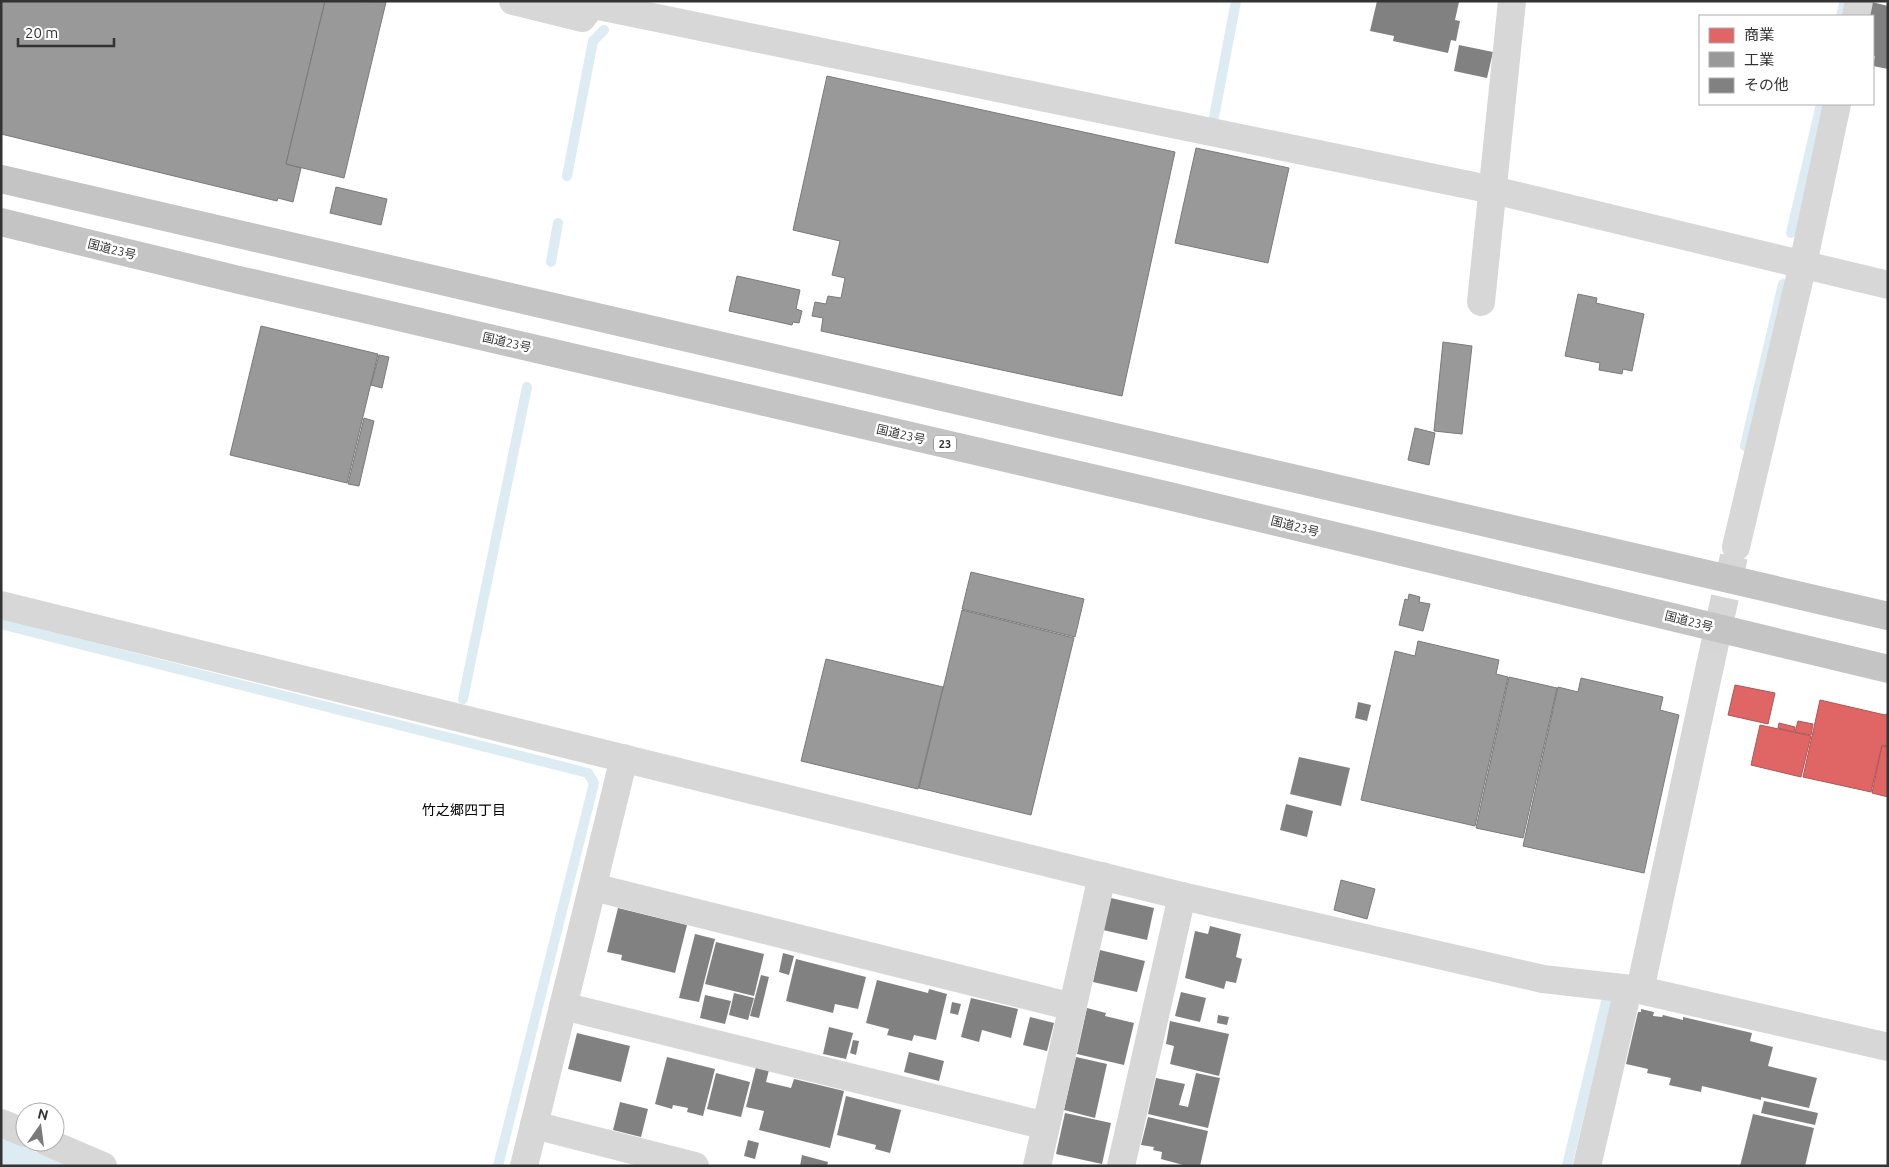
<svg xmlns="http://www.w3.org/2000/svg" width="1889" height="1167" viewBox="0 0 1889 1167" font-family="Ubuntu,'Noto Sans JP',sans-serif">
	<style>
		.water { fill: #ddebf3 }
		.shops { fill: #e06666; stroke: #ac5757 }
		.industry { fill: #999; stroke: #7a7a7a }
		.lines { fill: none; stroke-linecap: round; stroke-linejoin: round }
		.stream { stroke: #ddebf3; stroke-width: 10 }
		.building { fill: #818181 }
		.minor-tunnel { stroke: #d6d6d6; stroke-width: 28; stroke-dasharray: 28 14; stroke-linecap: butt }
		.minor { stroke: #d7d7d7; stroke-width: 28 }
		.highway { stroke: #c4c4c4; stroke-width: 28 }
		.labels { text-anchor: middle; dominant-baseline: central; stroke-width: 5; stroke-linejoin: round; paint-order: stroke }
		.shield { fill: #fff; stroke: #707070; stroke-width: 1 }
		.shield-label { font-size: 11px; font-weight: bold; fill: #333 }
		.street-label { font-size: 12px; fill: #333; stroke: #fff }
		.neighbourhood-label { font-size: 14px; fill: #000; stroke: #fff }
	</style>
	<rect width="100%" height="100%" fill="#fff"/>
	<path class="water" d="M1,1137L69,1166H1Z"/>
	<g class="shops">
		<path d="M1735,685L1775,693L1768,724L1728,715Z"/>
		<path d="M1820,700L1885,715L1888,713V746L1882,745L1871,792L1803,777Z"/>
		<path d="M1798,721L1813,724L1811,735L1795,732Z"/>
		<path d="M1779,723L1795,727L1794,732L1778,728Z"/>
		<path d="M1760,725L1811,736L1801,777L1751,765Z"/>
		<path d="M1882,746L1888,747V797L1872,793Z"/>
	</g>
	<g class="industry">
		<path d="M1,1H325L286,164L301,168L293,202L278,198L277,201L1,134Z"/>
		<path d="M325,1L386,2L344,178L286,164Z"/>
		<path d="M827,76L1175,152L1122,396L821,331L823,318L812,316L815,302L826,304L828,296L841,298L845,278L832,275L840,241L793,230Z"/>
		<path d="M1196,148L1289,168L1268,263L1175,243Z"/>
		<path d="M336,187L387,199L381,225L330,213Z"/>
		<path d="M737,276L800,290L796,309L802,311L799,323L793,322L792,325L729,311Z"/>
		<path d="M1578,294L1597,298L1596,303L1644,314L1632,371L1623,369L1622,374L1599,370L1600,363L1565,356Z"/>
		<path d="M261,326L378,354L347,483L230,455Z"/>
		<path d="M1443,342L1472,346L1462,434L1434,431Z"/>
		<path d="M379,355L389,357L382,388L371,385Z"/>
		<path d="M364,418L374,421L359,486L348,484Z"/>
		<path d="M1415,428L1435,433L1429,465L1408,460Z"/>
		<path d="M971,572L1084,599L1075,637L962,609Z"/>
		<path d="M1409,594L1420,597L1419,602L1430,604L1423,631L1399,625L1405,599L1408,600Z"/>
		<path d="M962,610L1074,638L1031,815L919,788Z"/>
		<path d="M1418,641L1499,660L1496,674L1508,677L1475,826L1361,800L1395,651L1415,656Z"/>
		<path d="M826,659L943,687L918,789L801,761Z"/>
		<path d="M1509,677L1557,688L1523,838L1476,828Z"/>
		<path d="M1581,678L1663,697L1660,710L1679,715L1644,873L1523,846L1558,687L1578,692Z"/>
		<path d="M1341,880L1375,889L1367,919L1334,910Z"/>
	</g>
	<g class="lines">
		<g class="stream">
			<path d="M1841,16L1845,1"/>
			<path d="M1214,117L1236,1"/>
			<path d="M567,176L593,41L604,30"/>
			<path d="M1791,233L1821,104"/>
			<path d="M551,262L558,223"/>
			<path d="M1745,446L1783,284"/>
			<path d="M1,624L588,773L594,783L498,1166"/>
			<path d="M463,699L527,387"/>
			<path d="M1567,1166L1606,1002"/>
		</g>
	</g>
	<g class="building">
		<path d="M1377,1L1459,2L1455,20L1460,21L1456,41L1451,40L1448,53L1393,41L1394,36L1370,31Z"/>
		<path d="M1872,2L1888,6V69L1873,66L1875,56H1873V16H1869Z"/>
		<path d="M1459,45L1493,52L1487,78L1454,71Z"/>
		<path d="M1358,702L1371,705L1367,721L1355,718Z"/>
		<path d="M1299,757L1350,768L1341,806L1290,794Z"/>
		<path d="M1286,804L1313,811L1307,837L1280,830Z"/>
		<path d="M1111,898L1154,908L1147,940L1103,930Z"/>
		<path d="M618,908L687,925L675,973L621,960L622,955L607,952Z"/>
		<path d="M1210,926L1241,934L1236,957L1242,959L1236,983L1226,981L1224,989L1185,978L1195,931L1208,934Z"/>
		<path d="M695,934L715,939L699,1002L679,998Z"/>
		<path d="M716,942L764,954L754,996L705,984Z"/>
		<path d="M1100,950L1145,961L1137,992L1093,982Z"/>
		<path d="M783,953L794,956L789,975L779,972Z"/>
		<path d="M796,959L866,977L858,1009L835,1004L833,1013L786,1001Z"/>
		<path d="M761,975L769,977L759,1018L750,1016Z"/>
		<path d="M877,980L928,993L929,989L947,994L936,1040L914,1035L912,1041L887,1035L889,1029L866,1023Z"/>
		<path d="M1181,992L1206,998L1200,1022L1175,1016Z"/>
		<path d="M734,993L754,998L748,1020L729,1015Z"/>
		<path d="M705,995L731,1001L725,1024L700,1018Z"/>
		<path d="M971,998L1018,1009L1011,1038L982,1030L979,1042L961,1037Z"/>
		<path d="M952,1002L961,1004L958,1015L950,1013Z"/>
		<path d="M1087,1008L1106,1013L1105,1016L1134,1023L1124,1065L1077,1054Z"/>
		<path d="M1641,1009L1654,1012L1653,1016L1662,1017L1663,1015L1683,1020V1017L1752,1033L1750,1041L1773,1047L1768,1066L1817,1078L1809,1108L1761,1097V1100L1702,1086L1701,1092L1669,1085L1671,1078L1647,1073L1648,1069L1626,1064L1638,1012H1641Z"/>
		<path d="M1218,1015L1229,1017L1227,1025L1217,1023Z"/>
		<path d="M1030,1017L1054,1023L1047,1051L1023,1045Z"/>
		<path d="M1170,1021L1229,1034L1219,1076L1170,1064L1174,1046L1166,1044Z"/>
		<path d="M829,1027L853,1033L846,1059L823,1054Z"/>
		<path d="M577,1033L630,1046L621,1082L568,1069Z"/>
		<path d="M853,1040L859,1041L856,1055L850,1053Z"/>
		<path d="M909,1052L944,1061L939,1081L904,1072Z"/>
		<path d="M667,1057L715,1069L703,1116L687,1112L688,1108L673,1105L672,1109L655,1104Z"/>
		<path d="M1076,1057L1107,1064L1095,1118L1064,1110Z"/>
		<path d="M756,1067L769,1070L766,1082L791,1088L794,1079L844,1091L830,1148L759,1130L764,1111L746,1107Z"/>
		<path d="M716,1073L750,1082L741,1117L707,1109Z"/>
		<path d="M1196,1073L1220,1078L1208,1128L1148,1114L1156,1078L1185,1084L1179,1105L1188,1107Z"/>
		<path d="M846,1096L901,1110L890,1153L875,1149L876,1145L837,1135Z"/>
		<path d="M1764,1101L1818,1113L1815,1125L1761,1113Z"/>
		<path d="M620,1102L648,1109L641,1137L613,1130Z"/>
		<path d="M1065,1113L1111,1123L1102,1164L1056,1154Z"/>
		<path d="M1753,1114L1814,1128L1805,1166H1740Z"/>
		<path d="M1148,1117L1208,1131L1200,1166H1187L1161,1159L1162,1152L1153,1150L1154,1147L1141,1145Z"/>
		<path d="M748,1140L759,1143L755,1159L744,1156Z"/>
		<path d="M802,1155L828,1162L827,1166H800Z"/>
	</g>
	<g class="lines">
		<path class="minor-tunnel" d="M1710,666L1736,547"/>
		<g class="minor">
			<path d="M513,1L582,18L595,1"/>
			<path d="M594,5L1493,190L1888,285"/>
			<path d="M1856,16L1859,1"/>
			<path d="M1481,302L1512,1"/>
			<path d="M1736,547L1803,264L1837,104"/>
			<path d="M1,605L1182,896L1543,979L1640,990L1888,1047"/>
			<path d="M593,887L1073,1007"/>
			<path d="M1640,990L1710,666"/>
			<path d="M563,1006L1046,1126"/>
			<path d="M1,1123L25,1133"/>
			<path d="M534,1125L695,1166"/>
			<path d="M47,1142L103,1166"/>
			<path d="M524,1166L624,758"/>
			<path d="M1037,1166L1102,876"/>
			<path d="M1121,1166L1182,896"/>
			<path d="M1587,1166L1628,989"/>
		</g>
		<g class="highway">
			<path d="M1,179L1888,616"/>
			<path d="M1,222L239,280L1169,496L1888,669"/>
		</g>
	</g>
	<g class="labels">
		<rect class="shield" x="934" y="435.5" width="22" height="17" rx="4"/>
		<g class="shield-label">
			<text x="945" y="444">23</text>
		</g>
		<g class="street-label">
			<text transform="translate(112 249) rotate(14)">国道23号</text>
			<text transform="translate(507 342) rotate(13)">国道23号</text>
			<text transform="translate(901 434) rotate(13)">国道23号</text>
			<text transform="translate(1295 526) rotate(14)">国道23号</text>
			<text transform="translate(1689 621) rotate(14)">国道23号</text>
		</g>
		<g class="neighbourhood-label">
			<text x="464" y="810">竹之郷四丁目</text>
		</g>
	</g>
	<rect width="1889" height="1167" fill="none" stroke="#333333" stroke-width="5"/>
	<rect x="1699" y="15" width="175" height="90" fill="#ffffff" stroke="#adadad"/>
	<rect x="1709" y="28" width="25" height="15" fill="#e06666" stroke="#adadad"/>
	<text x="1744" y="40" font-size="15" fill="#333333">商業</text>
	<rect x="1709" y="52" width="25" height="15" fill="#999999" stroke="#adadad"/>
	<text x="1744" y="65" font-size="15" fill="#333333">工業</text>
	<rect x="1709" y="78" width="25" height="15" fill="#818181" stroke="#adadad"/>
	<text x="1744" y="90" font-size="15" fill="#333333">その他</text>
	<g transform="translate(40 1127) rotate(14)"><circle r="24" fill="#ffffff" stroke="#adadad"/>
	<path d="M0-4L9 19L0 12L-9 19Z" fill="#7a7a7a"/>
	<text y="-8" font-size="14" font-weight="bold" text-anchor="middle" fill="#333333">N</text>
	</g>
	<path d="M18 38v8h96v-8" fill="none" stroke="#333333" stroke-width="2.5"/>
	<text x="25" y="38" font-size="15" fill="#333333" stroke="#ffffff" stroke-width="4" paint-order="stroke">20 m</text>
</svg>
